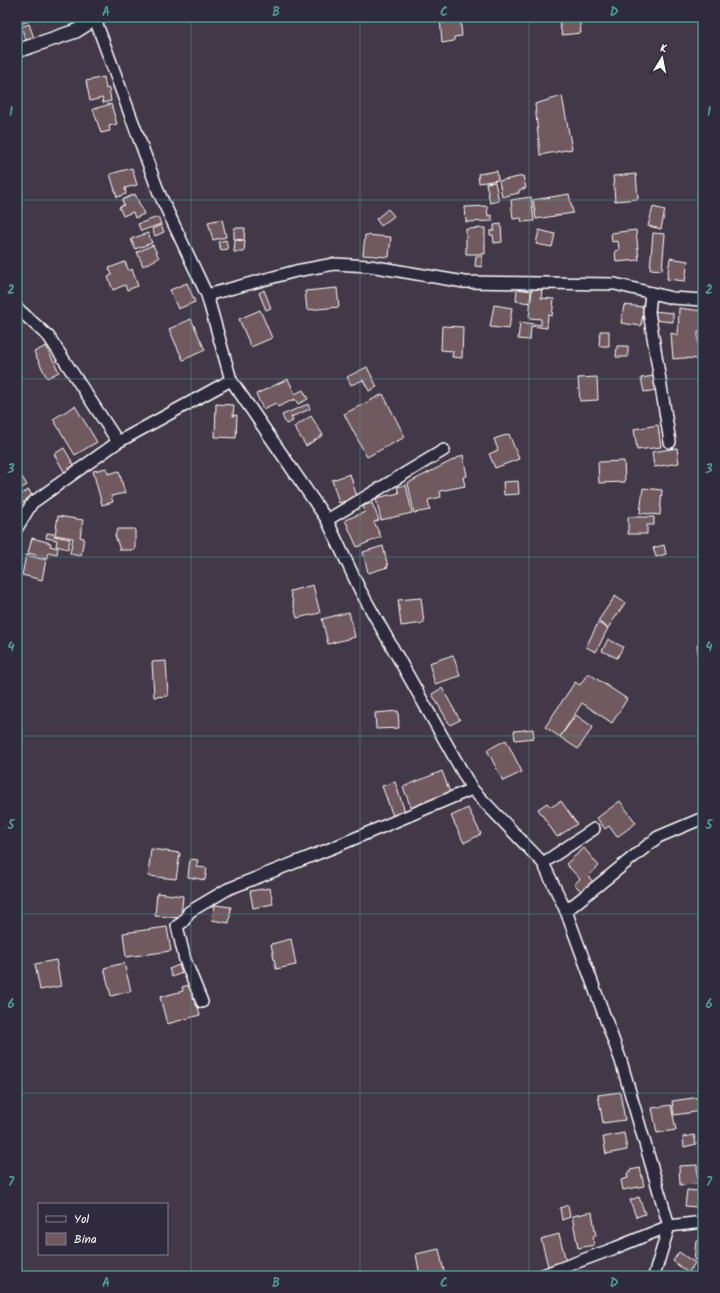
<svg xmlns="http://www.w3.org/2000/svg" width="720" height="1293" viewBox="0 0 720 1293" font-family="Kalam,sans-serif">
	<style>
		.building { fill: #705a5f; stroke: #fff }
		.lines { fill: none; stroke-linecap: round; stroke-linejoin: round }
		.minor-casing { stroke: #fff; stroke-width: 14 }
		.tertiary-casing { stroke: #fff; stroke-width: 16 }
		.minor { stroke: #2f2a3d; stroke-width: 11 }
		.tertiary { stroke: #2f2a3d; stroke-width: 13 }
		.grid { fill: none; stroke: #4b9892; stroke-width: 1; stroke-opacity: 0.55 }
		.neatline { fill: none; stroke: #4b9892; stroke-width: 1.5 }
		.grid-label { font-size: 13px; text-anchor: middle; font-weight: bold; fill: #4b9892 }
	</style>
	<rect width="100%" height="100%" fill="#423847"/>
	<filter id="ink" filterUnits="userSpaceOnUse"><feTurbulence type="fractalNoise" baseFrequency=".025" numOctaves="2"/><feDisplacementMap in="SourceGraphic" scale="8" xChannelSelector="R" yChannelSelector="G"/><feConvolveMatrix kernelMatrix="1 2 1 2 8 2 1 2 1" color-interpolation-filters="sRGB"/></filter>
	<g filter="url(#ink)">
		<g class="building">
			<path d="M23,17H28L29,21L20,24L18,18Z"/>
			<path d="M440,17H460L462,36L454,37V41L442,43Z"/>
			<path d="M579,18L581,33L562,35L559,21Z"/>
			<path d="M29,24L34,38L26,40L21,27Z"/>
			<path d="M104,77L106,89L109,88L111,101L103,103L102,98L90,101L86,81Z"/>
			<path d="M562,96L572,149L540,155L535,104Z"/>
			<path d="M111,104L117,124L109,126L110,131L101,133L93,109Z"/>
			<path d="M132,168L137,185L125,188L126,194L117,197L110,174Z"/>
			<path d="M497,171L498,180L479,183L478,174Z"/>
			<path d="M636,174L638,199L615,201L613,176Z"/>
			<path d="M523,176L526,188L519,190V193L502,197L499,181Z"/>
			<path d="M495,182L499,201L490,203L486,183Z"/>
			<path d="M135,194L144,214L135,218L133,212L123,216L119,207L124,205L122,200Z"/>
			<path d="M569,194L573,213L536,219L533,200Z"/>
			<path d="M531,197L534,221L522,222L521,218L513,219L511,200Z"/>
			<path d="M487,206L488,216L492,215V221L466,222L465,207Z"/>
			<path d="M653,207L665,210L661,229L648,226Z"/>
			<path d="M388,209L394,216L381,226L376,219Z"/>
			<path d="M158,217L161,224L141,231L138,224Z"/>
			<path d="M222,219L226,237L213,240L208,222Z"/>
			<path d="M501,224L502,242L494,243L493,235H490V231H494V225Z"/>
			<path d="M161,225L164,232L155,236L152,229Z"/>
			<path d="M234,228H245L244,240L234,239Z"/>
			<path d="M485,228V254H466V229Z"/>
			<path d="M539,230L555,234L552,247L536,244Z"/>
			<path d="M636,230L639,260L616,262L615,251L619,250L618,241L612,242L611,233Z"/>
			<path d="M148,233L152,243L135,249L131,239Z"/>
			<path d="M653,233L665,234L662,270L650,269Z"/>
			<path d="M365,235L391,237L389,257L363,255Z"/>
			<path d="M226,240L228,249L221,250L218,242Z"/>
			<path d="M235,240L245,241L244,252H234Z"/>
			<path d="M153,245L159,258L143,266L137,252Z"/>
			<path d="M476,256H482V267L475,266Z"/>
			<path d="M670,258L688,261L685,281L667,279Z"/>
			<path d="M125,262L129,271L132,269L138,286L127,290L125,285L113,290L108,277L112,275L109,268Z"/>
			<path d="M187,283L195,302L178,309L170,290Z"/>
			<path d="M337,288L339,307L307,310L305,291Z"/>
			<path d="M517,289L531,291L530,303L516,301Z"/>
			<path d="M532,289L542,290L541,298L554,299L552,316L548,315L547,328L531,326L530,340L518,339L520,322L541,325V319L529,318Z"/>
			<path d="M264,290L271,308L266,310L259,293Z"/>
			<path d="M494,305L512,308L509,329L490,327Z"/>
			<path d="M624,305L644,307L641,326L621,323Z"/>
			<path d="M679,308L702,311L703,333L698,332V334L699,359L684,358L673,359L671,333L678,335Z"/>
			<path d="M260,310L272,338L251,347L239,319Z"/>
			<path d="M654,311L673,313V322L653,320Z"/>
			<path d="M191,319L205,350L183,360L169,329Z"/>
			<path d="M442,326L463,327L462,358L452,357L453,351L441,350Z"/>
			<path d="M600,331H609V346H599Z"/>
			<path d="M46,346L59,372L47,378L34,352Z"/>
			<path d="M617,346H628V357H616Z"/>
			<path d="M367,367L377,387L369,391L363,380L351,385L347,377Z"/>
			<path d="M654,376L657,390L644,392L641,378Z"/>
			<path d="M597,377L598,400L580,401L578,378Z"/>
			<path d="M288,379L295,394L303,390L308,399L298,404L295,399L278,407L276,403L263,409L256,394Z"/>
			<path d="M383,394L405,437L367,457L344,414Z"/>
			<path d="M216,404L234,405L233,416L237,415L236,438L215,437Z"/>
			<path d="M308,404L310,409L291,417L293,421L286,424L282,415Z"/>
			<path d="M75,406L97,442L75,455L53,419Z"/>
			<path d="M311,416L323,435L306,446L294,427Z"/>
			<path d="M658,425L661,447L637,450L634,429Z"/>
			<path d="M509,434L519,459L495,468L489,454L498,450L494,439Z"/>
			<path d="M64,448L75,467L65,473L54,454Z"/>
			<path d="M677,448L679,463L654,467L652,452Z"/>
			<path d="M463,455L467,476L463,477L465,486L440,491L441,497L428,500L430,510L414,513L408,483Z"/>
			<path d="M624,461L625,482L599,483L598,462Z"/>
			<path d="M107,468L108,474L119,471L125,493L111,496L113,502L102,505L93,471Z"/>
			<path d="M19,472L27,485L17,491V473Z"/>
			<path d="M350,474L357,497L339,503L332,480Z"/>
			<path d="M518,481L519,494L504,495L503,482Z"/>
			<path d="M406,485L412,513L381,520L376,498L399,493L397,487Z"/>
			<path d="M643,488L662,490L660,515L640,513Z"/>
			<path d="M29,490L33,498L23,503L19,495Z"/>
			<path d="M372,503L379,520L374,522L381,537L357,547L345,520L365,512L363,506Z"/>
			<path d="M58,516L83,520L80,537L84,538L81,556L70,554L73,538L55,535Z"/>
			<path d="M628,517H654V525H647V534H628Z"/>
			<path d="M118,529H135V550H120L115,535Z"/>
			<path d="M47,533L54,534V536L70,539L68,549L56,546L57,540L46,538Z"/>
			<path d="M32,538L51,543L50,546L58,548L57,554L48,552L47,558L28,553Z"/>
			<path d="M664,545L666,554L656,557L653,548Z"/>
			<path d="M383,546L388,567L368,573L363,552Z"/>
			<path d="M26,555L46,560L42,580L22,575Z"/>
			<path d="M313,585L320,613L297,618L290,591Z"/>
			<path d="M615,596L625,603L608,628L598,621Z"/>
			<path d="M421,598L424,623L401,626L398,600Z"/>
			<path d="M349,612L355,637L328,644L322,619Z"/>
			<path d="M598,623L608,628L596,652L586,647Z"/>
			<path d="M608,639L623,647L617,658L602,651Z"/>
			<path d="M697,645H703V670H700Z"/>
			<path d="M453,655L460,676L435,684L429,663Z"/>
			<path d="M166,661L168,696L154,697L152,662Z"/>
			<path d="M588,673L627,699L612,723L582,703L560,737L545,727L575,682L580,685Z"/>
			<path d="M442,688L460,720L450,725L432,694Z"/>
			<path d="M398,711L399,728L376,729L375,713Z"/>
			<path d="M576,715L593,727L578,749L560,737Z"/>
			<path d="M533,729L534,738L515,740L514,731Z"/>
			<path d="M506,740L522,772L503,781L487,750Z"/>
			<path d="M442,771L451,795L412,810L403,787Z"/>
			<path d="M395,782L405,812L393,816L382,786Z"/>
			<path d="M561,801L577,824L557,837L538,809L547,803L551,807Z"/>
			<path d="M620,801L636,823L617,837L609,826L605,829L597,818Z"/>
			<path d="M468,808L481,834L464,843L451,816Z"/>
			<path d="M584,848L599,866L588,876L593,882L582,892L574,884L580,879L566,864Z"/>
			<path d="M151,849L180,853L176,879L148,876Z"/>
			<path d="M190,859L198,860L196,867L207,868L205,880L188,877Z"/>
			<path d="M270,888L273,904L253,908L250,891Z"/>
			<path d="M157,893L183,896L181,918L155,916Z"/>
			<path d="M215,905L231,907L229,923L212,920Z"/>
			<path d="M167,927L171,951L126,957L123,933Z"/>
			<path d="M291,939L296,965L276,969L271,944Z"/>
			<path d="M56,960L61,986L40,990L35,964Z"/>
			<path d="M124,963L131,991L111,996L104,968Z"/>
			<path d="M179,965L182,973L172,977L169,969Z"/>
			<path d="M192,984L200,1015L167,1024L160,997L183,991L182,987Z"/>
			<path d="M620,1092L625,1120L603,1123L598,1095Z"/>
			<path d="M700,1097L702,1111L674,1115L672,1101Z"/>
			<path d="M671,1105L676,1130L657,1133L652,1108Z"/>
			<path d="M624,1133L627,1150L606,1154L603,1137Z"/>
			<path d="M694,1135L696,1144L684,1147L683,1137Z"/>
			<path d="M697,1165L698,1184L680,1185L679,1166Z"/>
			<path d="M640,1168L644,1186L623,1190L621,1180L628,1178L627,1173H630V1170Z"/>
			<path d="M699,1188H703V1216L701,1217Z"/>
			<path d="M687,1190L698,1191L697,1207L685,1206Z"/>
			<path d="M639,1197L645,1214L636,1217L630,1200Z"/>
			<path d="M568,1205L570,1217L562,1220L560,1208Z"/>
			<path d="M592,1212L596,1236H593L594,1245L578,1248L572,1216Z"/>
			<path d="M559,1234L566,1261L548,1266L541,1239Z"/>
			<path d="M696,1241H703V1261L694,1260Z"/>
			<path d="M439,1249L445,1276H420L416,1254Z"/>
			<path d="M679,1252L695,1263L688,1273L673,1261Z"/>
		</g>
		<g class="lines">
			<g class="minor-casing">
				<g id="minor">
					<path d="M95,19L159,193L207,295L231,380L327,520L360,590L472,789L543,863L566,911L621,1061L669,1226L654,1276"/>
					<path d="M651,293L649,312L670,442"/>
					<path d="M207,295L296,271L334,264L370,266L464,282L615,284L672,298L703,300"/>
					<path d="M17,308L49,337L118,442"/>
					<path d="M327,520L444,450"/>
					<path d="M17,528L32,503L118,442L231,380"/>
					<path d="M543,863L594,829"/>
					<path d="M566,911L658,837L703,818"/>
					<path d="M202,1002L185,960L177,926L183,922L189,912L228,889L332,848L472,789"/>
					<path d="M540,1276L615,1248L669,1226L703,1222"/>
				</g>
			</g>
			<g class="tertiary-casing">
				<path id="tertiary" d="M17,51L76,31L95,19V17"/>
			</g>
			<use href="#minor" class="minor"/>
			<use href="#tertiary" class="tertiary"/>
		</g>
	</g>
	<path class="grid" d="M191,17V1276M360,17V1276M529,17V1276M17,200H703M17,379H703M17,557H703M17,736H703M17,914H703M17,1093H703"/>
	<rect width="720" height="1293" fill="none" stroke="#2f2a3d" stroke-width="44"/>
	<rect x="38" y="1203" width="130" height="52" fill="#2f2a3d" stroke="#827f8b"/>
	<rect x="46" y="1216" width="20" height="6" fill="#2f2a3d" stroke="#827f8b"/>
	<text x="74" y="1223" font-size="12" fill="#ffffff">Yol</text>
	<rect x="46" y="1233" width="20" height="12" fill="#705a5f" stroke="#827f8b"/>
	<text x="74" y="1243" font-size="12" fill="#ffffff">Bina</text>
	<g transform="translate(662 58) rotate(10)" stroke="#2f2a3d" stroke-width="3" paint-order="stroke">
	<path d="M0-3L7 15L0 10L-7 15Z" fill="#ffffff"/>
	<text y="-6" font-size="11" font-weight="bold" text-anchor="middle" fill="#ffffff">K</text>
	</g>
	<rect x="22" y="22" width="676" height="1249" class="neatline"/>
	<g class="grid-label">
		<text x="106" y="16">A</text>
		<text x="276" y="16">B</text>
		<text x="444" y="16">C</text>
		<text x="614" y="16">D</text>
		<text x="11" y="116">1</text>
		<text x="709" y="116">1</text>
		<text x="11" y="294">2</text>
		<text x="709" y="294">2</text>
		<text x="11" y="473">3</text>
		<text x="709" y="473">3</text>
		<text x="11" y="651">4</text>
		<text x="709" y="651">4</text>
		<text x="11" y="829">5</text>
		<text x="709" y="829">5</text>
		<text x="11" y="1008">6</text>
		<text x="709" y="1008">6</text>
		<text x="11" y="1186">7</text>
		<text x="709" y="1186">7</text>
		<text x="106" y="1287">A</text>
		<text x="276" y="1287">B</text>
		<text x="444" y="1287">C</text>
		<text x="614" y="1287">D</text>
	</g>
</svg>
